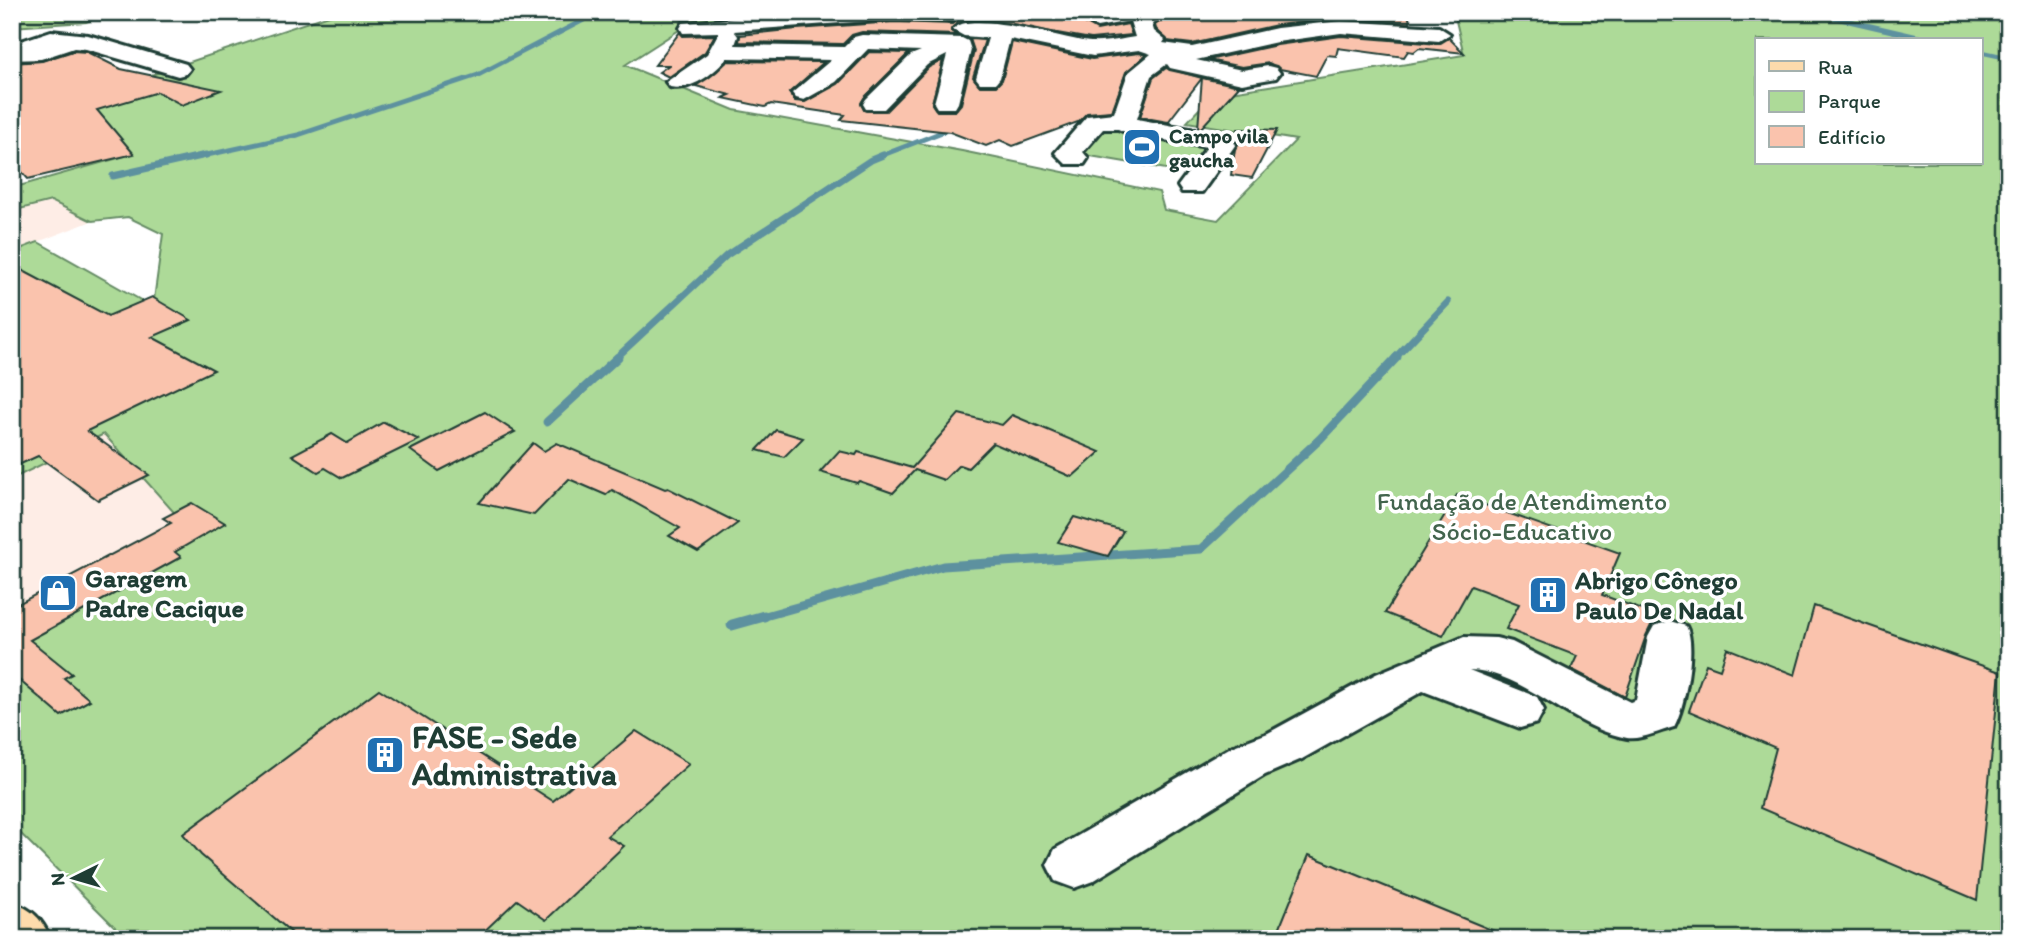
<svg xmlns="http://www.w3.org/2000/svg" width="2021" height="951" viewBox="0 0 2021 951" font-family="Itim,sans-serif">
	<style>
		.built { fill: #feede6 }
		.green { fill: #adda98; stroke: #668c66; stroke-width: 2; fill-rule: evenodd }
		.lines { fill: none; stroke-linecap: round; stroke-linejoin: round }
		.stream-far3 { stroke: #5d919f; stroke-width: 5 }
		.stream-far2 { stroke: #5d919f; stroke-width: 7 }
		.stream-far1 { stroke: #5d919f; stroke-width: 9 }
		.stream { stroke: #5d919f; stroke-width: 11 }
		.building { fill: #fac3ad; stroke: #1f3d34; stroke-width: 2 }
		.minor-casing { stroke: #1f3d34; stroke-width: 6 }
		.major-casing { stroke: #1f3d34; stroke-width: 6 }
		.minor { fill: #fff; fill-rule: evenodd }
		.major { fill: #fddbac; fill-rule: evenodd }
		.labels { text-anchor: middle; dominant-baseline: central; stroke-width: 7; stroke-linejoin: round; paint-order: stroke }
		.far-poi-label { font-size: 21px; font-weight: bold; fill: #1f3d34; stroke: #fff; text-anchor: start }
		.park-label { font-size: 26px; fill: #42644d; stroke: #fff }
		.poi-label { font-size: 26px; font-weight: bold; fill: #1f3d34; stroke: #fff; text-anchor: start }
		.near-poi-label { font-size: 32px; font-weight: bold; fill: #1f3d34; stroke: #fff; text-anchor: start }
	</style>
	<rect width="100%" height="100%" fill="#fff"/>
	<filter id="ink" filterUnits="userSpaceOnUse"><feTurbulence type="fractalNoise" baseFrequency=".0143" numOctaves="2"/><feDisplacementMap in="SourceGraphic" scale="14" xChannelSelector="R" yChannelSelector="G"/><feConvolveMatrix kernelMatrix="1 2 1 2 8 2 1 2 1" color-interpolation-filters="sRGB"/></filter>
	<g filter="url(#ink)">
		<g class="built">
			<path d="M51,201L92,221L12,252V211Z"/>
			<path d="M104,434L197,539L12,647V479Z"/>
		</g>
		<g class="green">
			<path d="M12,12H114L86,22L12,27Z"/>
			<path d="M338,12H420L479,17L490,12H898L690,23L625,65L734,110L962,151L1159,192L1164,210L1218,220L1296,140L1187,122L1212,95L1464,55L1454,12H2009V939H127L12,825V647L197,538L104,434L12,479V252L38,242L153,307L163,234L128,217L92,221L51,201L12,211V188L129,155L117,142L57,117L151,75ZM1757,40H1981V163H1757Z"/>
			<path d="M1099,123L1211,141L1189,173L1073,153Z"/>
		</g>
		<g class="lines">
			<g class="stream-far3">
				<path d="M1810,12L1931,40"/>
				<path d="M1981,52L2009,58"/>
				<path d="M198,157L298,135L478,75L599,12"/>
				<path d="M878,157L955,127"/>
			</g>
			<g class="stream-far2">
				<path d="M113,176L206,155"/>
				<path d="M616,358L727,255L871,160L883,155"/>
				<path d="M1395,358L1448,302"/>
			</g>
			<g class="stream-far1">
				<path d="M547,422L618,357"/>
				<path d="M758,618L943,566L1201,549L1320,439L1397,357"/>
			</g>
			<path class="stream" d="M732,625L764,616"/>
		</g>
		<g class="building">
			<path d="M964,12H1093L1087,15L1085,23L1097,30L1128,24L1132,35L1091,39L978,19L962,21L952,28L951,31L957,35L862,32L852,35L843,44L739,42L740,35L797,29L894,22L952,24L964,17Z"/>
			<path d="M1174,12H1295L1353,16L1351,12H1408L1410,23L1341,18L1277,25L1192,44L1167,41L1156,29L1155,25Z"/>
			<path d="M680,32L683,36L715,35L705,52L669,77L659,72L669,65H655Z"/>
			<path d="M1341,36L1439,44L1449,38L1464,53L1419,48L1414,52L1408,51L1404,57L1338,48L1336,56L1327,55L1316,76L1280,69L1269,63L1242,67L1208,60L1277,45Z"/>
			<path d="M970,39L985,40L973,77L980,86H996L1002,80L1012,42L1092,59L1139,53L1146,55L1126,72L1112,111L1087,113L1078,122L1013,146L1000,140L986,146L950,132L841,120L845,115L771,104L765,107L723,98L730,95L696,86L728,61L824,62L789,93L795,101L805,102L838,84L869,52L909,53L864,98L861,103L864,110L886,111L929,67L943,60L932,104L937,111H955L961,104L974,51Z"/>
			<path d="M73,51L87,52L121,69L221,90L182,105L158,92L97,110L134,154L28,179L22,172L12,174V63L42,61Z"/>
			<path d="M1166,68L1202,78L1168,122L1140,117L1153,78Z"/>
			<path d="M1202,78L1239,86L1201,128H1198Z"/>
			<path d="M1238,129L1277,130L1252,178L1231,175Z"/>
			<path d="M12,265L108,316L152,297L191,320L152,337L214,370L87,431L149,475L98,500L38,456L12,468Z"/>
			<path d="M485,412L515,432L439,471L410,450Z"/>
			<path d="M959,414L1002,425L1012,415L1100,452L1072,477L993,443L968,468L959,465L944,480L915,470L893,493L859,481L857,483L820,472L839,451L856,455L858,452L912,468Z"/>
			<path d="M384,422L419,440L342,478L325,468L318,472L292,455L332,434L347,443Z"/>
			<path d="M776,430L803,438L784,457L757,450Z"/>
			<path d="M533,443L544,451L557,443L665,489L668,488L738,523L698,552L669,536L680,528L612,490L606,495L569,479L534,515L479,503Z"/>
			<path d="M1457,495L1620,553L1602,595L1656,615L1646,636L1625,697L1571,669L1577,656L1506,629L1519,604L1471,586L1443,636L1385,613Z"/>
			<path d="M192,503L225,523L175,552L181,557L30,640L72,674L64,678L90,700L61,716L12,674V607L171,523L163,518Z"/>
			<path d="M1074,517L1123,531L1108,556L1058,542Z"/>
			<path d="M1814,606L2000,672L1977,900L1760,808L1776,748L1689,711L1706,664L1720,669L1727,648L1795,675Z"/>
			<path d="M379,689L553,801L636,731L689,764L607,836L624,846L546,920L517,900L476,939H299L201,855L183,834Z"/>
			<path d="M1309,855L1511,938V939H1275Z"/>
		</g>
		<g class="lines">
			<g class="minor-casing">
				<g id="minor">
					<path d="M818,12H961L963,15L952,21L894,19L734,31L738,36L735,45L844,47L854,37L862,35L962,38L968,41L971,50L958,103L955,108H937L934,103L947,55L927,65L884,109H866L863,104L866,99L911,55L921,51L868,49L836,82L804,100L796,98L792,93L831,60L727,58C715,73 690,92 670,87L666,82L707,54L719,32L683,33L680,28L683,23Z"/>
					<path d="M1105,12H1171L1152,24L1154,31L1165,40L1163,43L1192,47L1277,28L1341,21L1439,27L1450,34L1439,41L1341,33L1277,42L1196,60L1242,70L1268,66L1276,68L1280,73L1276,78L1242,84L1170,68L1167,64L1151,76L1137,119L1222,135L1236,144L1202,192H1182L1178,186L1207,147L1132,135L1118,129H1103L1083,152L1088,158L1084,164H1066L1055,153L1087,116L1114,113L1128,73L1151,54L1139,50L1093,56L1010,39L1000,78L996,83H980L976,78L988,38L964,36L953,30C969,7 1066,41 1091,42C1106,43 1121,39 1135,37L1130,21L1097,27L1086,21L1089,16Z"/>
					<path d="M51,31L88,35L186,64L190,69L186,74L178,76L86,49L74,48L41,59L12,60V44Z"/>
					<path d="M1670,621L1686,626C1697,645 1685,707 1674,727C1660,731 1640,740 1627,738C1571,728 1523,671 1469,670L1537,697L1544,710L1537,723L1520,728L1423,691L1302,759L1265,775L1093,881L1074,888L1055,881L1047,865L1055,849L1231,747L1268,733L1376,674L1464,637L1496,638L1512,642L1630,702L1636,700L1648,637L1654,626Z"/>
				</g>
			</g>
			<g class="major-casing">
				<path id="major" d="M12,902C33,910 41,918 51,939H12Z"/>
			</g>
			<use href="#minor" class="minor"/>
			<use href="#major" class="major"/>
		</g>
	</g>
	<defs>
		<g id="stadium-square" transform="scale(2.0125)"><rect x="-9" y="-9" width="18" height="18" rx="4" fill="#1f6fb2" stroke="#fff"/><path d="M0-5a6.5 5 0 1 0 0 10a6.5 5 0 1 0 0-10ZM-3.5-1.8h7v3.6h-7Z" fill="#fff"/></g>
		<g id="shop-square" transform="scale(2.0125)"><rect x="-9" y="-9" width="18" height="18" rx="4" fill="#1f6fb2" stroke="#fff"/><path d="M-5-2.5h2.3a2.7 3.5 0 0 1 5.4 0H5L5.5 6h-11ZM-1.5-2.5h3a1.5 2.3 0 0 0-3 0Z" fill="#fff"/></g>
		<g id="building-square" transform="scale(2.0125)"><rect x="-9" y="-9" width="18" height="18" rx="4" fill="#1f6fb2" stroke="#fff"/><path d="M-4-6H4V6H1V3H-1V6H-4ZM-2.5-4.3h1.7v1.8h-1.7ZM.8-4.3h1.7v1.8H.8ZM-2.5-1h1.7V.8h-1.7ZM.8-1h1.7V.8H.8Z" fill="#fff"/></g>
	</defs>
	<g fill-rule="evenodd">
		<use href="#stadium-square" x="1142" y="147"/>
		<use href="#shop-square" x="58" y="593"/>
		<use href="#building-square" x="1548" y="595"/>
		<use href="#building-square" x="385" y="755"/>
	</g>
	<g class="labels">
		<g class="far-poi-label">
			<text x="1169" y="135">Campo vila<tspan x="1169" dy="24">gaucha</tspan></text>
		</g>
		<g class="park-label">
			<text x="1522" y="501">Fundação de Atendimento<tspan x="1522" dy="30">Sócio-Educativo</tspan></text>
		</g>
		<g class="poi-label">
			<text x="85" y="578">Garagem<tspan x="85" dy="30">Padre Cacique</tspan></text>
			<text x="1575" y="580">Abrigo Cônego<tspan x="1575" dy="30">Paulo De Nadal</tspan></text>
		</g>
		<g class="near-poi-label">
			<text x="412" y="737">FASE - Sede<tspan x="412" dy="37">Administrativa</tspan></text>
		</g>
	</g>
	<rect width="2021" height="951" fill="none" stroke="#fff" stroke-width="42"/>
	<rect x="21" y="21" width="1979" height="909" fill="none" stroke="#1f3d34" stroke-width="2.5" filter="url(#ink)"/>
	<rect x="1755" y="38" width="228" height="126" fill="#ffffff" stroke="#a5b1ae" stroke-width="2"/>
	<rect x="1769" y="61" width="35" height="10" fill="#fddbac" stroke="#a5b1ae" stroke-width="2"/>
	<text x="1818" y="74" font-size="21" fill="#1f3d34">Rua</text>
	<rect x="1769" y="91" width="35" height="21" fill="#adda98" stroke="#a5b1ae" stroke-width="2"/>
	<text x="1818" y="108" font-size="21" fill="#1f3d34">Parque</text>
	<rect x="1769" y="126" width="35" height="21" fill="#fac3ad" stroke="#a5b1ae" stroke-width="2"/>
	<text x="1818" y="144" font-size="21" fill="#1f3d34">Edifício</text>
	<g transform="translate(74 878) rotate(265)" stroke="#ffffff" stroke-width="5" paint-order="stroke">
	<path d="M0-5L12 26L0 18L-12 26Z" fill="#1f3d34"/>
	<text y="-10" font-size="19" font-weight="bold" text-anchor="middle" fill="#1f3d34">N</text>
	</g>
</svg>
